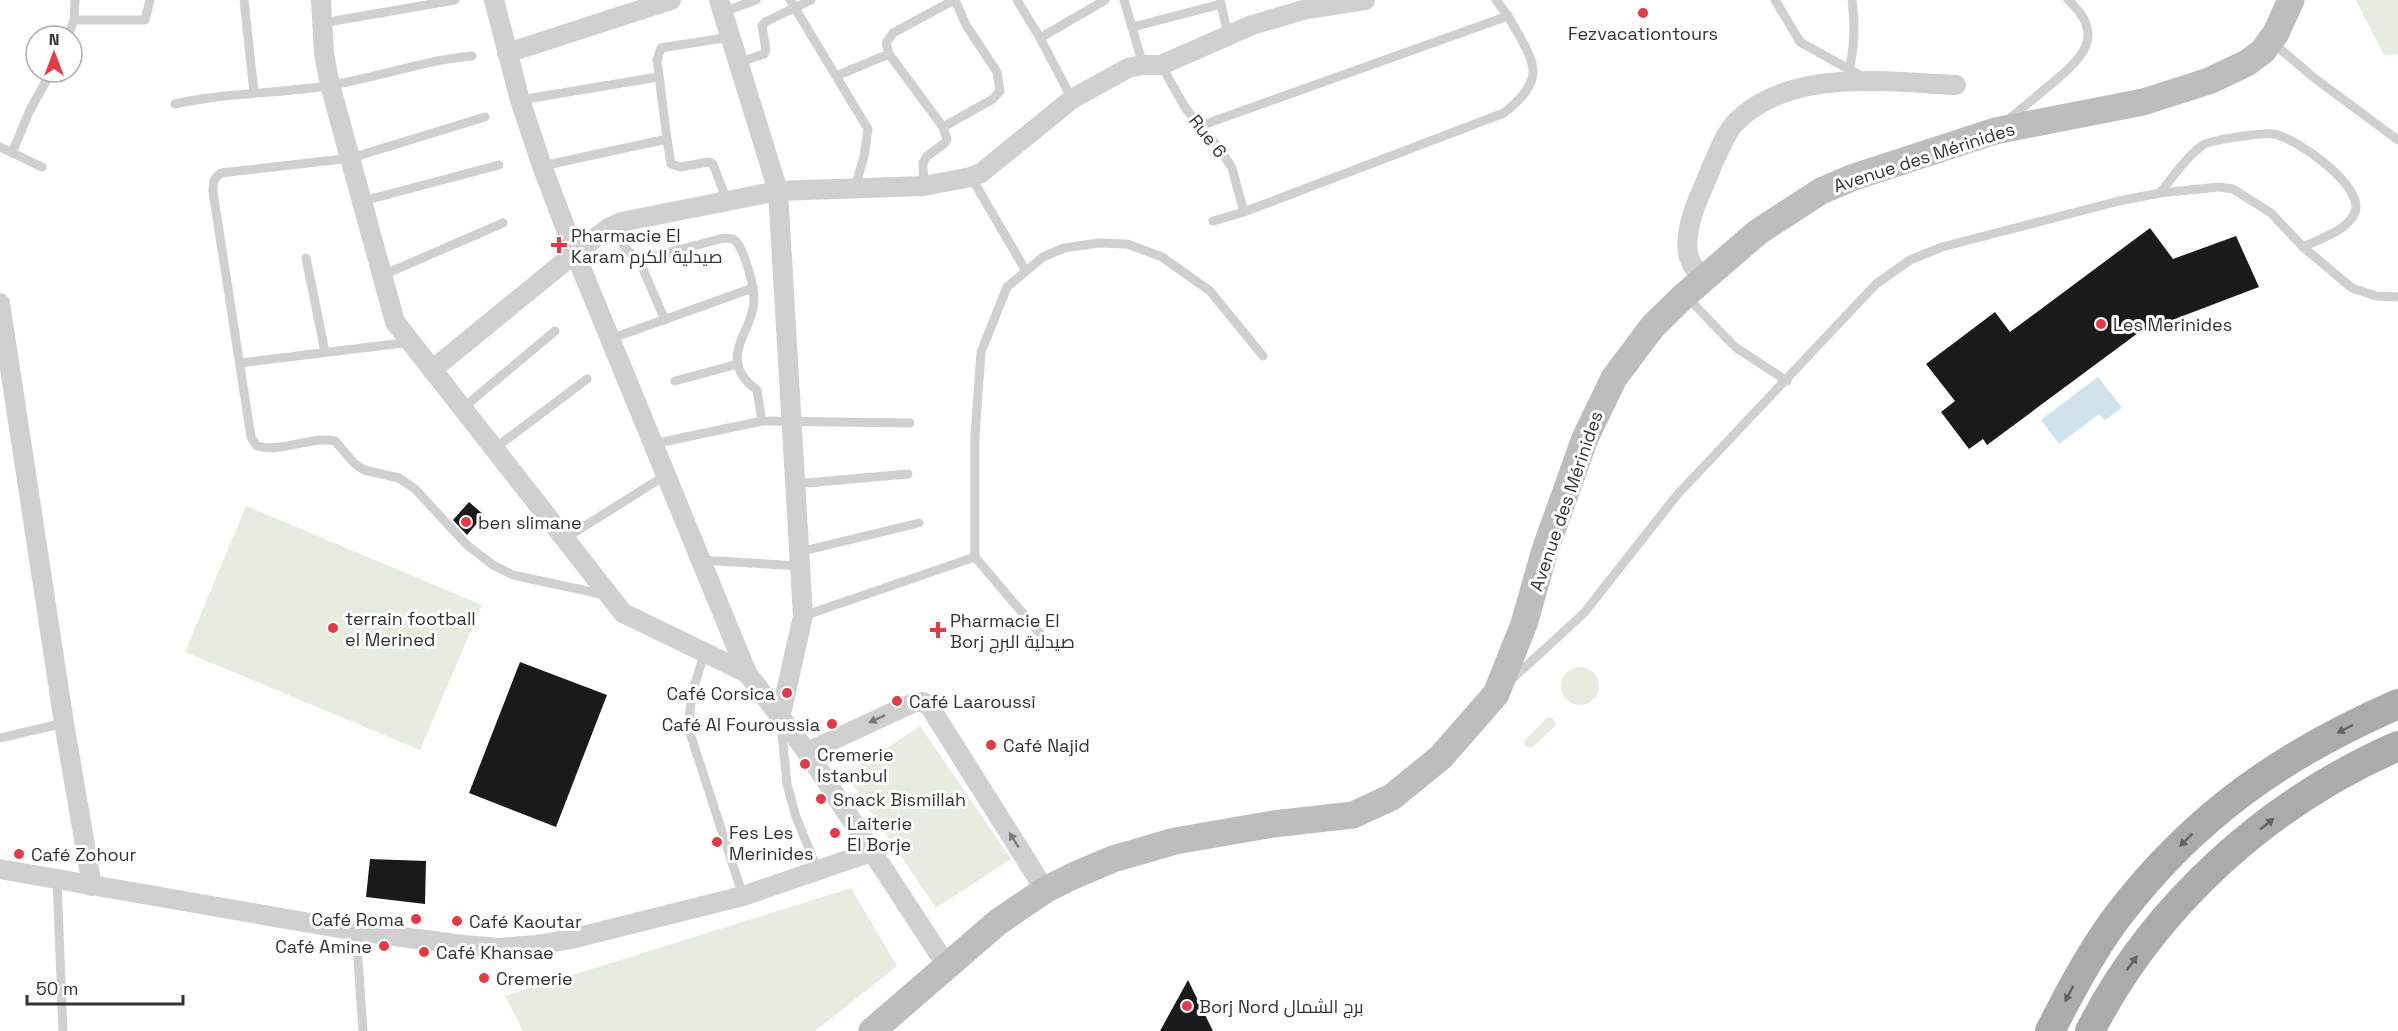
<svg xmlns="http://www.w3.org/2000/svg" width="2398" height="1031" viewBox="0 0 2398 1031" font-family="'Space Grotesk',Cairo,sans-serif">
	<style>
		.green { fill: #e6ecdf }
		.water { fill: #cfe2ee }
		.building { fill: #1a1a1a }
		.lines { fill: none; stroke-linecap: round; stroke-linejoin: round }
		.lane { stroke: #d0d0d0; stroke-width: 9 }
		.street { stroke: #d0d0d0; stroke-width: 20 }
		.secondary { stroke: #bdbdbd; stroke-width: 27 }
		.primary { stroke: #ababab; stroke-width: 30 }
		.oneway { fill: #7a7a7a }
		.oneway2 { fill: #636363 }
		.poi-dot { fill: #e63946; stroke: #fff; stroke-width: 2 }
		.labels { text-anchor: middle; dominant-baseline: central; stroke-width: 6; stroke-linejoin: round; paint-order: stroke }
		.poi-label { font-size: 18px; fill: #333; stroke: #fff; text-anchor: start }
		.street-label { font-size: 18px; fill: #333; stroke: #fff }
	</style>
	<rect width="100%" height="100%" fill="#fff"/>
	<g class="green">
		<path d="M2356,0H2398V54L2384,55Z"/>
		<path d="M246,506L482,605L420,750L185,652Z"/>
		<circle cx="1580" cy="686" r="19"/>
		<path d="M1548,717L1553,718L1556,725L1532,748L1526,747L1524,741Z"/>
		<path d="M920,726L1011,859L936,908L846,775Z"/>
		<path d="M851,888L897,966L815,1031H523L505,996Z"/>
	</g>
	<path class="water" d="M2098,377L2122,408L2105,420L2099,414L2059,444L2041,420Z"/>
	<g class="building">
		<path d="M2150,228L2173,259L2236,236L2259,287L2138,333L1987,445L1983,439L1969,449L1941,412L1955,401L1926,364L1995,312L2010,332Z"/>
		<path d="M469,502L484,515L467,535L453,520Z"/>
		<path d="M520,662L607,695L556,827L469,793Z"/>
		<path d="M370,859L426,861L425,904L366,897Z"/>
		<path d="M1188,980L1213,1031H1160Z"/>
	</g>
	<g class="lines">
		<g class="lane">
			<path d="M244,0L254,92"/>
			<path d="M790,0L868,129L864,157L854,190"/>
			<path d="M1017,0L1040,38L1072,99"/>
			<path d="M1124,0L1143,65"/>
			<path d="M1220,0L1228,34"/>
			<path d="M1496,0L1508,16"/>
			<path d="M1775,0L1800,42L1863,77"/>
			<path d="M723,12L756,0"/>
			<path d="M74,20H145L150,0"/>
			<path d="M322,23L455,0"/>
			<path d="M1133,27L1221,4"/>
			<path d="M68,36L74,20L75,0"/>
			<path d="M1040,38L1105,0"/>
			<path d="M2272,42L2313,77L2398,140"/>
			<path d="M738,63L764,54L766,50L762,26L765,22L811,0"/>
			<path d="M1161,65L1186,109L1220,149L1232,168L1244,212"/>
			<path d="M1849,70C1855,45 1855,25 1852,0"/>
			<path d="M836,76L889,54"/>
			<path d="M520,100L658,77"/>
			<path d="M175,104C226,92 280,94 332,85C379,77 425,60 472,56"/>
			<path d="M485,117L351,158L221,173C213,178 213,183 213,192L251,437L257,446C283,453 309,436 335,441L354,463L364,470L399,478L415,489L467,545L493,565L513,575L606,595"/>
			<path d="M2008,120C2022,108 2036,97 2050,85C2081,59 2108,36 2068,0"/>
			<path d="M1200,126L1508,16C1532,60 1551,76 1504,113L1244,212L1213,221"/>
			<path d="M943,127L993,99L1000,91L997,72L966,25L955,0"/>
			<path d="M667,139L657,60L661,48L730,37"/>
			<path d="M0,147L42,167"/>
			<path d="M12,153L29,112L51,72"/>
			<path d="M542,166L667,139L671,164L680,167L709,162L713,164L727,201"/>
			<path d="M971,177L1026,271"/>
			<path d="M924,186L923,163L927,156L945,143L947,139L943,127L889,54L886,43L893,33L954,0"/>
			<path d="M2160,193C2173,177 2186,157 2203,145C2210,140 2265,132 2274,134C2296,138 2365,186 2355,212C2349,230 2319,239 2303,247"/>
			<path d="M363,201L499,165"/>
			<path d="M610,227L627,250L639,260L724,238C725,238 731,239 733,239C744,245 754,287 754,299C754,333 714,358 757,390L762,421"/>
			<path d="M306,258L325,352"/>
			<path d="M639,260L665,320"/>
			<path d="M383,275L503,223"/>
			<path d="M1686,296L1735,347L1787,381"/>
			<path d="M610,339L753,288"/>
			<path d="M240,363L411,342"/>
			<path d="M675,381L738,364"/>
			<path d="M463,408L555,331"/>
			<path d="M653,444L762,421L910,423"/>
			<path d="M494,449L587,379"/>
			<path d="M795,484L908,474"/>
			<path d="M564,539L666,475"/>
			<path d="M799,552L919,523"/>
			<path d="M700,560L800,566"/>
			<path d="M803,616L975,557"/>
			<path d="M1043,637L975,557V435L981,352L1007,287L1043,257L1064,248L1098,243L1127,244L1162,257L1210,291L1263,356"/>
			<path d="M705,653C695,681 689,700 689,730L743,896"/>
			<path d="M1511,680L1584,613L1677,495L1876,284L1910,260L1942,247L2119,201L2160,193L2219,187L2233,189L2271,213L2303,247L2352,288L2376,296L2398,297"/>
			<path d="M781,724L787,784L795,814L817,869"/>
			<path d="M0,738L64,723"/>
			<path d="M57,880L63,1031"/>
			<path d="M356,931L363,1031"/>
		</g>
		<g class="street">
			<path d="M321,0L324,54L330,85L395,322L623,613L747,673"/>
			<path d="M494,0L520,100L542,166L575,253L747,673L807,752L947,966"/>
			<path d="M719,0L778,191L803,616L780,718"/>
			<path d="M507,53L671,0"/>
			<path d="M1703,279C1699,273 1692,267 1690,260C1682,241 1694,207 1702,190C1710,172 1722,138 1734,124C1788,67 1886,82 1956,85"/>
			<path d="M0,303L64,723L92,886"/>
			<path d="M432,370L575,253L610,227L621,222L778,191L924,186L971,177L981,173L1072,99L1128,68L1143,65H1161L1252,25L1307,9L1365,0"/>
			<path d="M807,752L915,702H923L930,707L1045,890"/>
			<path d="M0,869L356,931L464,945L498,948L537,945L571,939L743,896L871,852"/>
		</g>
		<path class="secondary" d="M872,1031L998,922L1045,890L1073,876L1113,859L1175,841L1273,824L1353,815L1392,797L1441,757L1496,694L1524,624L1545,550L1585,438L1614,378L1653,326L1685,295L1758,232L1821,191L1854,177L1995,131L2143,102L2209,81L2247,63L2263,51L2276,33L2291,0"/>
		<g class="primary">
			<path d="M2050,1031C2070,992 2091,952 2117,917C2194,816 2283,754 2398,704"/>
			<path d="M2090,1031C2154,905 2269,802 2398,746"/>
		</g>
	</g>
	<defs><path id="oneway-solid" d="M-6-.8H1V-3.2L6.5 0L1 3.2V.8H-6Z" transform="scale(1.5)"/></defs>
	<g class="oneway">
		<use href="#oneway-solid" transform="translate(877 719) rotate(155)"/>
		<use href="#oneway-solid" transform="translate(1014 840) rotate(-122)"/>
	</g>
	<g class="oneway2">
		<use href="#oneway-solid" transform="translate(2345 729) rotate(152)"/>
		<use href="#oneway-solid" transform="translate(2267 824) rotate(-39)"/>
		<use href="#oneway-solid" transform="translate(2186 840) rotate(135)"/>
		<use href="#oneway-solid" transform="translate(2132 963) rotate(-54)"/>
		<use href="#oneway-solid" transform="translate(2069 994) rotate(118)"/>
	</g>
	<g class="poi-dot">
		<circle cx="1643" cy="13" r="6"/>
		<path d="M556 236h6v6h6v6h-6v6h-6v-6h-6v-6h6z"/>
		<circle cx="2101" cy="324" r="6"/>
		<circle cx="466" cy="522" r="6"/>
		<circle cx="333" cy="628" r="6"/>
		<path d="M935 621h6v6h6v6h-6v6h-6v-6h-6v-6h6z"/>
		<circle cx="787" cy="693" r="6"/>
		<circle cx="897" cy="701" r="6"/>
		<circle cx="832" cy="724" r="6"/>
		<circle cx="991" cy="745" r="6"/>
		<circle cx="805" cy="764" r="6"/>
		<circle cx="821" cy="799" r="6"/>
		<circle cx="835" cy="833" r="6"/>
		<circle cx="717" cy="842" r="6"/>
		<circle cx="19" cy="854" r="6"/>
		<circle cx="416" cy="919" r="6"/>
		<circle cx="457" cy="921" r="6"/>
		<circle cx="384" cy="946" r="6"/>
		<circle cx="424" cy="952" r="6"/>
		<circle cx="484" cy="978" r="6"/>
		<circle cx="1187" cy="1006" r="6"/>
	</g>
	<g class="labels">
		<g class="poi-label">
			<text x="1643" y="33" text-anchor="middle">Fezvacationtours</text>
			<text x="571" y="235">Pharmacie El<tspan x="571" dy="21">Karam صيدلية الكرم</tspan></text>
			<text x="2113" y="324">Les Merinides</text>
			<text x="478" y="522">ben slimane</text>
			<text x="345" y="618">terrain football<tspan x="345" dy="21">el Merined</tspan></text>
			<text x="950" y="620">Pharmacie El<tspan x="950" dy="21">Borj صيدلية البرج</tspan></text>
			<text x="775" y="693" text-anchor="end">Café Corsica</text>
			<text x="909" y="701">Café Laaroussi</text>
			<text x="820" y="724" text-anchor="end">Café Al Fouroussia</text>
			<text x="1003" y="745">Café Najid</text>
			<text x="817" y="754">Cremerie<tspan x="817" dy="21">Istanbul</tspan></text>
			<text x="833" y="799">Snack Bismillah</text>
			<text x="847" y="823">Laiterie<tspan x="847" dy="21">El Borje</tspan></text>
			<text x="729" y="832">Fes Les<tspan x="729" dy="21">Merinides</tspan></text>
			<text x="31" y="854">Café Zohour</text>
			<text x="404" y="919" text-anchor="end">Café Roma</text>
			<text x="469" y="921">Café Kaoutar</text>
			<text x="372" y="946" text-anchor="end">Café Amine</text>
			<text x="436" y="952">Café Khansae</text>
			<text x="496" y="978">Cremerie</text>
			<text x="1199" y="1006">Borj Nord برج الشمال</text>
		</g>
		<g class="street-label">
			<text transform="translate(1208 136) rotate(52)">Rue 6</text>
			<text transform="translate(1924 157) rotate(-18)">Avenue des Mérinides</text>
			<text transform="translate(1566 501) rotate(-71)">Avenue des Mérinides</text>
		</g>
	</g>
	<g transform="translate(54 54)"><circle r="28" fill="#ffffff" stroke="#adadad" stroke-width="1.5"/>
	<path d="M0-4.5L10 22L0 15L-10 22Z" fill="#e63946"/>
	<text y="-9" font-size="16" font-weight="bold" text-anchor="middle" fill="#333333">N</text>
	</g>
	<path d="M27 995v9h156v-9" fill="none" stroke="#333333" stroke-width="3"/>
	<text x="36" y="995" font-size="18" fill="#333333" stroke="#ffffff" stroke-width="4.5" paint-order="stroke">50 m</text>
</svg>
